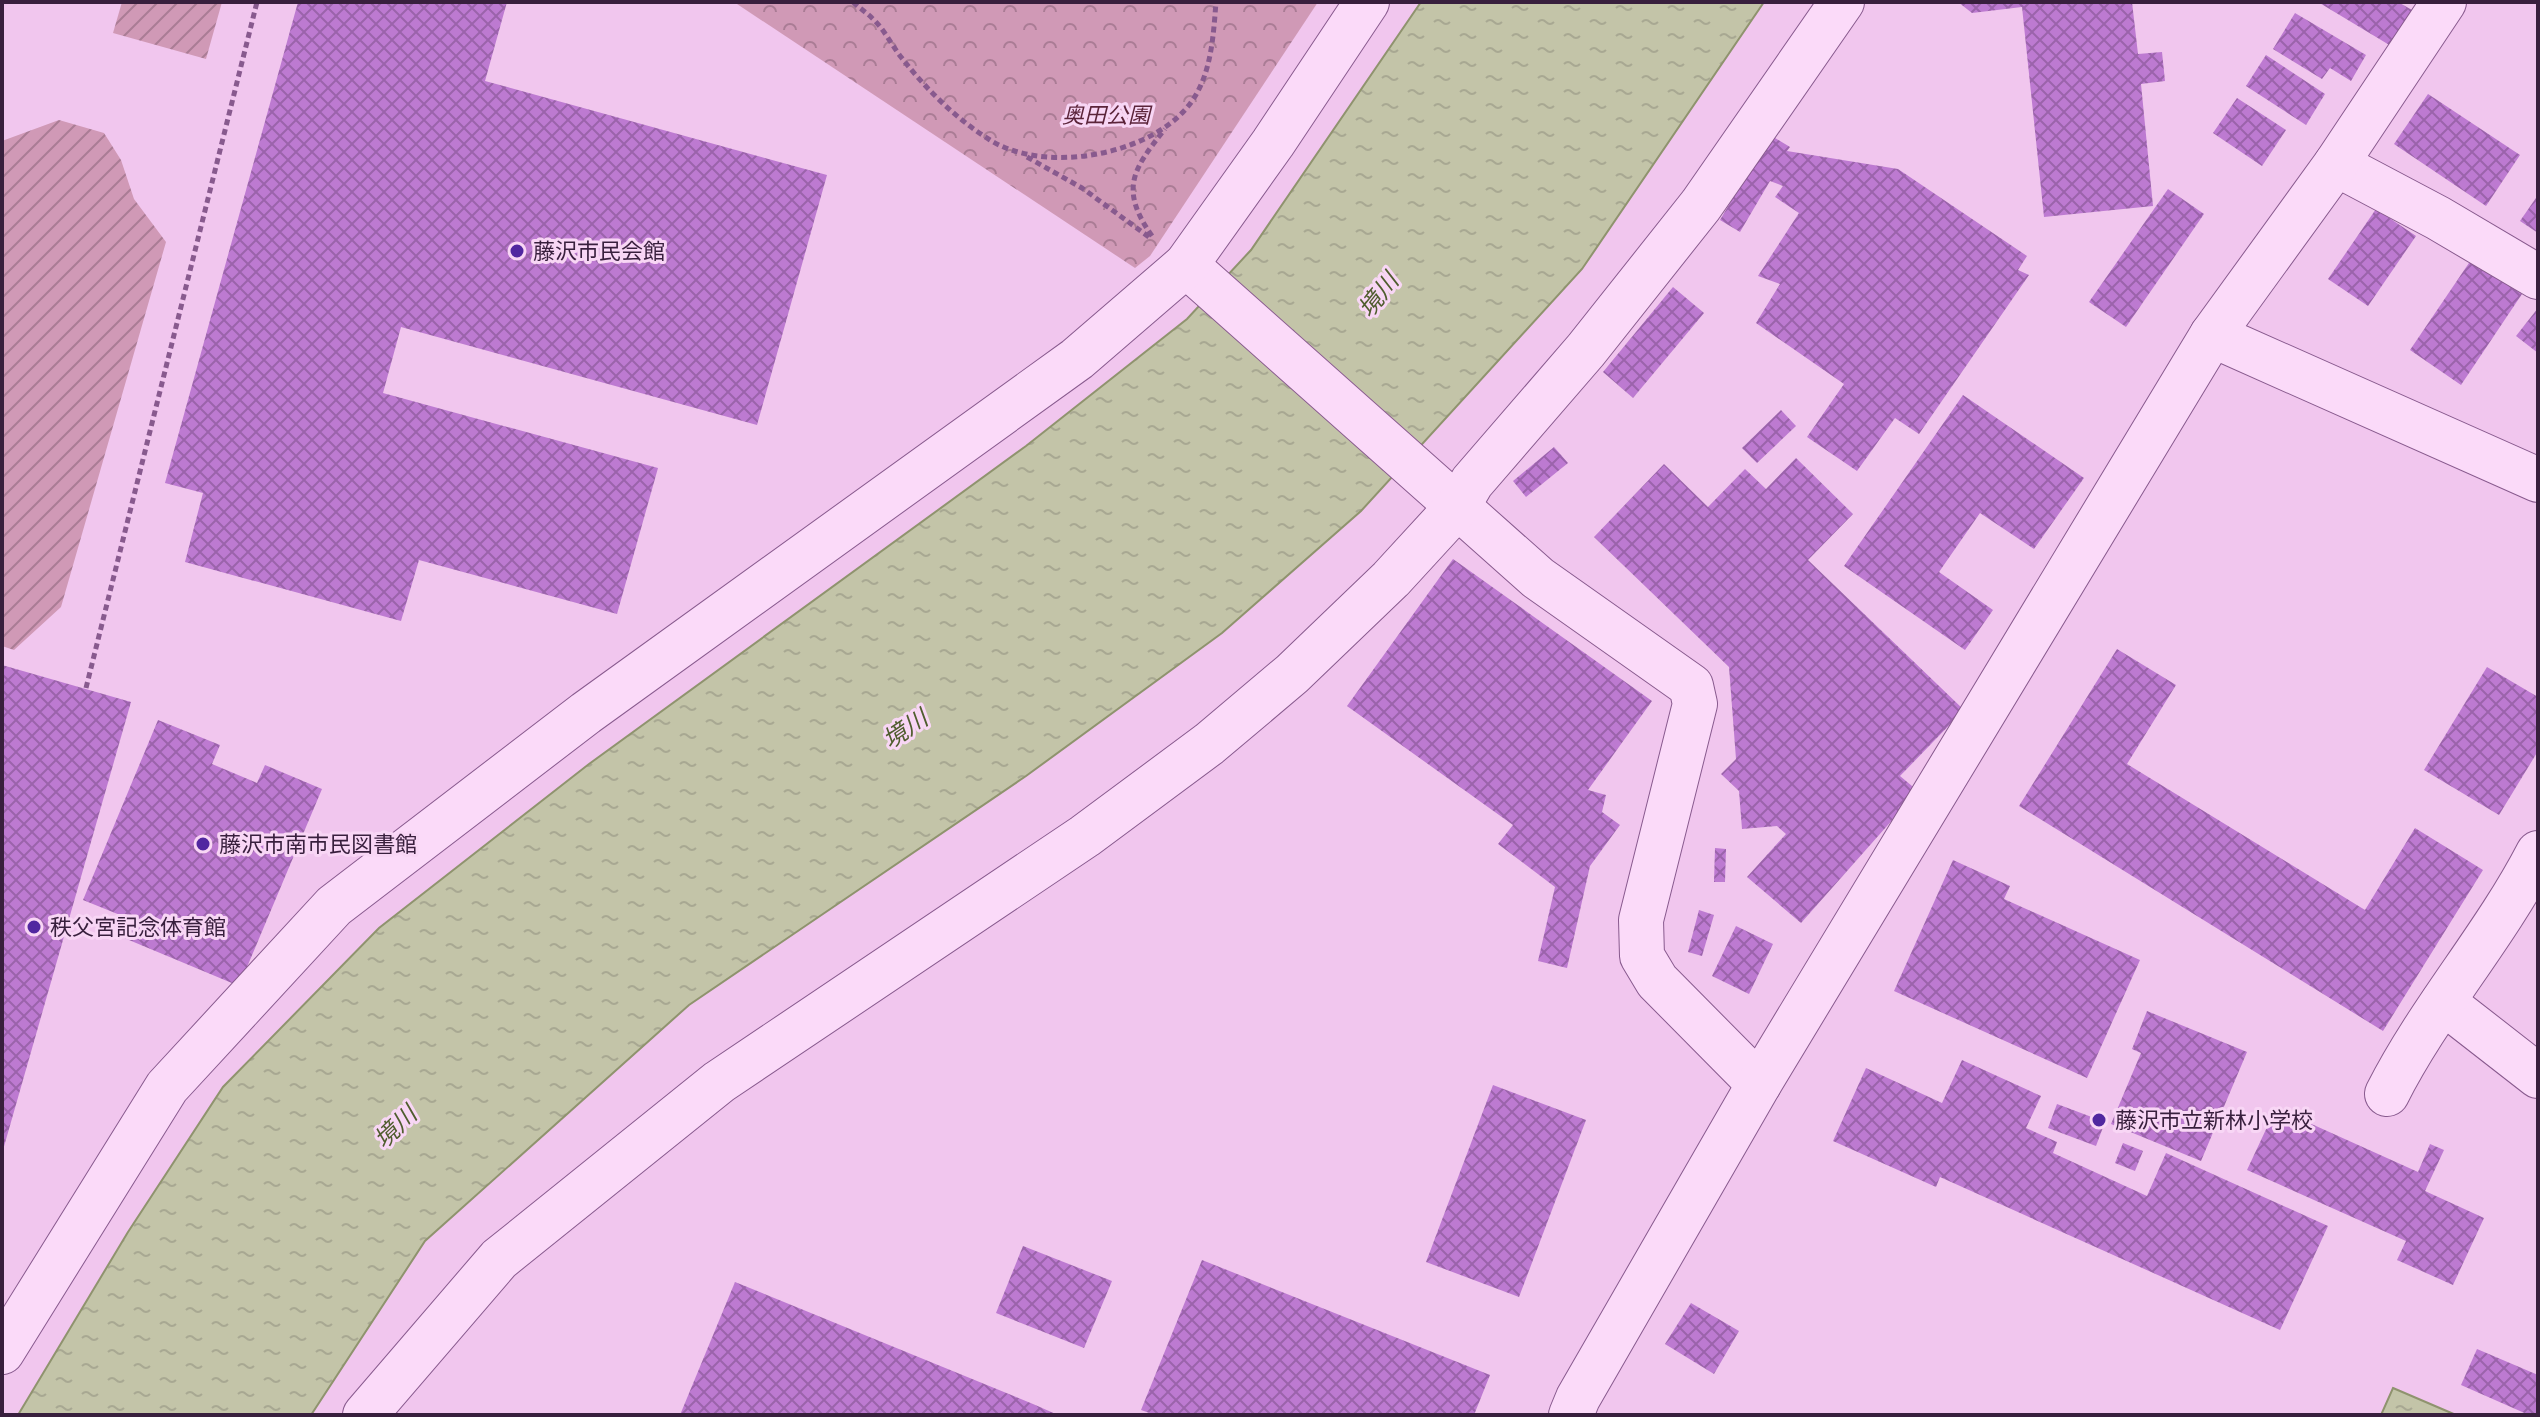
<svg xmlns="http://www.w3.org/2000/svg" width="2540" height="1417" viewBox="0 0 2540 1417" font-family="'Source Serif 4','Noto Sans JP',serif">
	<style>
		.park { fill: url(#park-crowns) }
		.garden { fill: url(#garden-furrows) }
		.water { fill: url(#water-ripples); stroke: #8f936e; stroke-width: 2 }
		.building { fill: url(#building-cross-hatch) }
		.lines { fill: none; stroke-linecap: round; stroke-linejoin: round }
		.minor-casing { stroke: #885a8e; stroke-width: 46 }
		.path { stroke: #885a8e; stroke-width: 5; stroke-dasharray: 6 4; stroke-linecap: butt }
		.minor { stroke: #fbdaf9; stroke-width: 44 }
		.poi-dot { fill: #5127a0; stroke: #f8d6f5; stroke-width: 3 }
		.labels { text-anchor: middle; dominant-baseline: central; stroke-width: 6; stroke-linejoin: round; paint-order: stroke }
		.park-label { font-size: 22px; font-style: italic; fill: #5b243a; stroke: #f8d6f5 }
		.poi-label { font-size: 22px; fill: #381f3d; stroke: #f8d6f5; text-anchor: start }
		.water-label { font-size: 24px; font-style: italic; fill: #4f5d2e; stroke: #f8d6f5 }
	</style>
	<defs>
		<pattern id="park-crowns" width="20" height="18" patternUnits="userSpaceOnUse" patternTransform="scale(2)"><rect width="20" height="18" fill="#d099b6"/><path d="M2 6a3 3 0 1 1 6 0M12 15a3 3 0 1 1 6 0" fill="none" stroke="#aa7c95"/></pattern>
		<pattern id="garden-furrows" width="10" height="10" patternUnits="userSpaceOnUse" patternTransform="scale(2)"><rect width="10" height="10" fill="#d099b6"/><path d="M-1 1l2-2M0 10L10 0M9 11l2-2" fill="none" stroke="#aa7c95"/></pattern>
		<pattern id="water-ripples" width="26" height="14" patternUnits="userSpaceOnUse" patternTransform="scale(2)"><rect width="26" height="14" fill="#c3c4a8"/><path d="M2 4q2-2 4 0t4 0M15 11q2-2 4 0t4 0" fill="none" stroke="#a8a892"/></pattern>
		<pattern id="building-cross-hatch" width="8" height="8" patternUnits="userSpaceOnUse" patternTransform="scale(2)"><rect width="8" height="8" fill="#bd7ad1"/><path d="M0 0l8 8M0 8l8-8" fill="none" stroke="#9b63ab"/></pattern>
	</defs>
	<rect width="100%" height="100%" fill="#f1c6ee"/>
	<path class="park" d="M734,2H1318L1150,256L1135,268Z"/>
	<g class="garden">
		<path d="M122,2H222L206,59L113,33Z"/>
		<path d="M59,120L104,133L121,160L134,199L166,242L61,607L14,650L2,646V141Z"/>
	</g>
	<g class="water">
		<path d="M1421,2H1764L1582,269L1361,511L1222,633L1026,776L689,1005L425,1241L311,1415H18L128,1232L223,1087L379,928L589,764L1026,446L1187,319L1251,250Z"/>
		<path d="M2393,1388L2456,1415H2381Z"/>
	</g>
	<g class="building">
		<path d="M298,2H507L485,81L827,175L757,425L401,327L383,393L658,468L617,614L419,560L401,621L185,562L203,493L165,483Z"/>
		<path d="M1958,2H2132L2138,54L2162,52L2165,81L2141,84L2153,206L2044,217L2022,7L1972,13Z"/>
		<path d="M2318,2H2398L2412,10L2391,46Z"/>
		<path d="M2295,13L2366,55L2351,81L2330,68L2322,79L2273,49Z"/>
		<path d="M2266,55L2325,94L2306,125L2246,86Z"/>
		<path d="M2428,94L2520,155L2486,206L2394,144Z"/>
		<path d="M2237,98L2286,130L2262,166L2213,133Z"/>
		<path d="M1770,135L1790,147L1787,151L1898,169L2027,256L2018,270L2029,275L1919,434L1895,418L1857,471L1807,437L1844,384L1756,323L1780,284L1758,276L1799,213L1775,197L1783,186L1770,181L1740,232L1720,220Z"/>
		<path d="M2168,189L2204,214L2126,327L2089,302Z"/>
		<path d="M2538,195V233L2520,221Z"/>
		<path d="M2376,209L2416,236L2368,306L2328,279Z"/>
		<path d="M2471,260L2522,294L2461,385L2410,350Z"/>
		<path d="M1673,287L1704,313L1633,398L1603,372Z"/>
		<path d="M2538,308V353L2516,336Z"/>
		<path d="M1963,395L2084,478L2034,549L1980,513L1939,572L1993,610L1965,650L1844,566Z"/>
		<path d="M1781,410L1796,426L1757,463L1742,448Z"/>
		<path d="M1554,447L1568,463L1526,497L1513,481Z"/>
		<path d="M1796,458L1853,514L1808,560L1964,710L1900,776L1918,791L1801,923L1747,877L1786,834L1777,826L1742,829L1739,791L1721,774L1736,759L1729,667L1594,537L1664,464L1708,507L1745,469L1766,489Z"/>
		<path d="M1453,559L1652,701L1588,790L1606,795L1602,812L1620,825L1590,866L1567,968L1538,961L1555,887L1498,844L1513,825L1347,706Z"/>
		<path d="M2117,649L2176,685L2127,764L2365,910L2415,828L2483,870L2383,1031L2019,806Z"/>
		<path d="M2,665L131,702L3,1150H2Z"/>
		<path d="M2487,667L2538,697V751L2499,815L2424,770Z"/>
		<path d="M158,720L220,745L212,764L257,783L265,765L322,789L239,986L117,935L125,917L83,900Z"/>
		<path d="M1715,848L1726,849L1725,882H1714Z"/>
		<path d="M1953,860L2010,886L2004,899L2140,960L2087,1078L1894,991Z"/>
		<path d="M1699,910L1714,915L1702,956L1688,952Z"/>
		<path d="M1736,926L1773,944L1749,994L1712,976Z"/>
		<path d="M2147,1011L2247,1052L2201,1161L2111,1124L2141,1053L2132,1049Z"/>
		<path d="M1962,1060L2041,1096L2026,1128L2057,1142L2053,1153L2147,1196L2166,1153L2328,1226L2280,1330L1940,1177L1936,1187L1833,1141L1866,1068L1942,1103Z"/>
		<path d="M1493,1085L1586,1120L1519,1297L1426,1262Z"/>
		<path d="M2057,1104L2105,1122L2096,1146L2048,1128Z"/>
		<path d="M2276,1108L2418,1172L2430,1144L2444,1150L2425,1191L2484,1218L2453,1285L2397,1260L2406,1241L2247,1170Z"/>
		<path d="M2123,1143L2143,1151L2135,1171L2115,1163Z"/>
		<path d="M1023,1246L1112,1281L1084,1348L996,1313Z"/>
		<path d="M1202,1260L1490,1375L1474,1415H1155L1141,1410Z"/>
		<path d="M735,1282L1033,1404L1058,1415H680Z"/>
		<path d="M1691,1303L1739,1331L1714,1374L1665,1344Z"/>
		<path d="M2477,1349L2538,1375V1415H2529L2461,1385Z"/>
	</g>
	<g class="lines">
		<g class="minor-casing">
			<g id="minor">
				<path d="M2336,164L2438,218L2538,277"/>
				<path d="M1186,265L1538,578L1691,686L1695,704L1641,920L1642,956L1657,981L1759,1084"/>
				<path d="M2212,335L2538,480"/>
				<path d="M2443,1002L2538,1076"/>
				<path d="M2387,1094C2430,1009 2494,938 2538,853"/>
				<path d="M2,1352L167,1087L334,906L586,713L1077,359L1186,265L1273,143L1367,2"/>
				<path d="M365,1415L499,1259L719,1082L1085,836L1209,744L1292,674L1391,579L1458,506L1472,482L1586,350L1701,205L1842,2"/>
				<path d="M1571,1415L1578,1398L1759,1084L2212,335L2336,164L2444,2"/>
			</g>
		</g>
		<g class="path">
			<path d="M853,2C859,8 866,12 872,18C884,29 891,44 901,57C925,88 956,119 990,140C1043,173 1141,157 1184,111C1211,82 1213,40 1216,2"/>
			<path d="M1027,157L1082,188L1149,237"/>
			<path d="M1152,236C1119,189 1133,169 1165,129"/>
			<path d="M86,688L257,2"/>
		</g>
		<use href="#minor" class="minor"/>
	</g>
	<g class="poi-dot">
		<circle cx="517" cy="251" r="8"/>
		<circle cx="203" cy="844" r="8"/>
		<circle cx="34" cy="927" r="8"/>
		<circle cx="2099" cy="1120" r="8"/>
	</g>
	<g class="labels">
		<g class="park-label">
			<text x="1106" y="115">奥田公園</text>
		</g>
		<g class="poi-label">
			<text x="533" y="251">藤沢市民会館</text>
			<text x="219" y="844">藤沢市南市民図書館</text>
			<text x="50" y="927">秩父宮記念体育館</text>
			<text x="2115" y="1120">藤沢市立新林小学校</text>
		</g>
		<g class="water-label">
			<text transform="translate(1378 295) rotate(-52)">境川</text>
			<text transform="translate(905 729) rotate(-34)">境川</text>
			<text transform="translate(395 1127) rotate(-44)">境川</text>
		</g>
	</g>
	<rect width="2540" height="1417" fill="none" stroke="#381f3d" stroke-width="8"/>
</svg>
